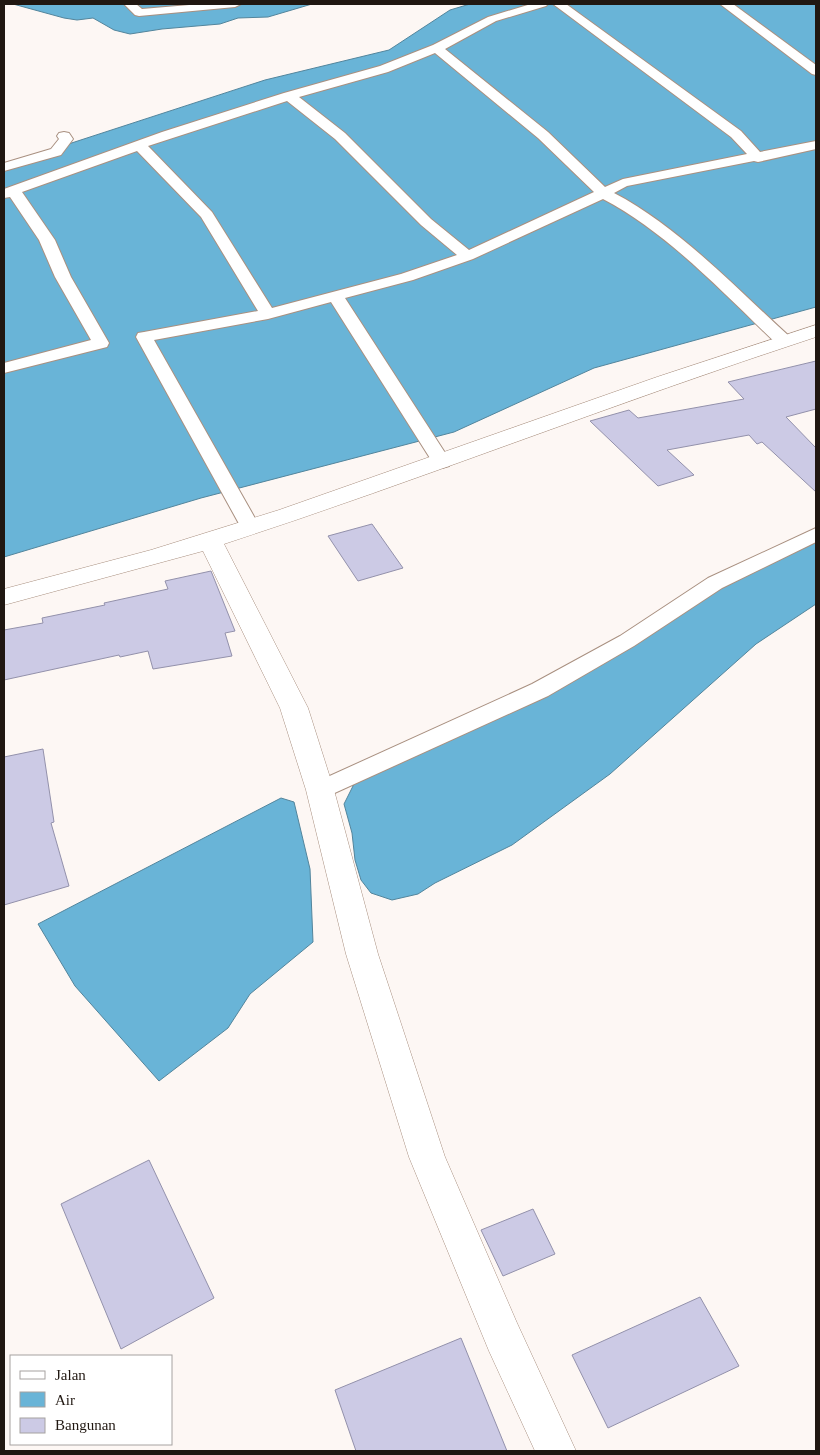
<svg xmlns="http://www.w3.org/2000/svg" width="820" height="1455" viewBox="0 0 820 1455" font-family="Georgia,serif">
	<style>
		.water { fill: #69b4d7; stroke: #53859c }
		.building { fill: #cccae5; stroke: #9391ab }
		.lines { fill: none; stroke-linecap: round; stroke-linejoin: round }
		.lane-casing { stroke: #a99080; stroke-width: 2 }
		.street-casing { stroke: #a99080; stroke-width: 1 }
		.lane { fill: #fff; fill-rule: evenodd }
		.street { fill: #fff; fill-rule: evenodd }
	</style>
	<rect width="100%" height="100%" fill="#fdf7f4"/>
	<g class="water">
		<path d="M13,4H312L268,17L238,18L220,24L162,29L130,34L114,30L93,18L77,20L64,18Z"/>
		<path d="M470,4H816V307L594,368L454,432L201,498L4,557V165L265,80L389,50L450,10Z"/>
		<path d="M816,539V604L756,644L610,774L512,845L435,883L418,894L392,900L371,893L361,880L355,860L352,833L344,804L356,780L721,587Z"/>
		<path d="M281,798L294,802L310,869L313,942L250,994L228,1028L159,1081L75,986L38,924Z"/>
	</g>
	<g class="building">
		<path d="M816,361V409L786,417L816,448V492L762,442L757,444L749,435L667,450L694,475L658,486L590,421L629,410L638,418L744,399L728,382Z"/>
		<path d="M372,524L403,568L358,581L328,536Z"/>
		<path d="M211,571L235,631L225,633L232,656L153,669L148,651L120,657L119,655L4,680V630L43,623L42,618L105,605L104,603L168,589L165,581Z"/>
		<path d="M43,749L54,822L51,823L69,886L4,905V757Z"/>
		<path d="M149,1160L214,1298L121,1349L61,1204Z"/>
		<path d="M533,1209L555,1254L503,1276L481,1230Z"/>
		<path d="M700,1297L739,1366L608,1428L572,1355Z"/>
		<path d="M461,1338L507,1451H356L335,1390Z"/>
	</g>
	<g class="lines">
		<g class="lane-casing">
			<g id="lane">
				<path d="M124,4H136L142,9L201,4H241L235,7L139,16L135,15Z"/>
				<path d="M531,4H548L546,6L496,21L445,49L548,132L605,187L623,179L747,154L731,137L553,4H566L741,131L760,152L816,141V149L758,162L754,161L627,186L614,193C679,227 736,288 790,337L792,341L790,345H778C724,294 668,233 603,199L473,259L413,280L345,298L451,462L449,466L442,468L435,466L331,302L268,319L154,340L260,527L257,531L250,533L243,531L136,337L138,333L144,332L258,311L201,217L137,151L22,192L55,240L71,277L109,343L107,347L4,373V363L91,340L55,277L39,240L10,197L4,198V189L162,132L284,93L380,66L433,45L488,17ZM435,53L538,138L594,192L469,250L431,219L345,133L299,97L388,72ZM287,101L335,139L421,225L457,255L401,274L272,308L212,212L148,146Z"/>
				<path d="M720,4H733L816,65V75L812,74Z"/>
				<path d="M64,132L69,133L73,139L61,155L4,171V163L51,149L59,139L57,136L59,133Z"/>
				<path d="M816,528V542L722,588L634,646L548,696L328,796L320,799L312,796L308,790L312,784L532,684L620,636L708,578Z"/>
			</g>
		</g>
		<g class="street-casing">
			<path id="street" d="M816,325V337C617,402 423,479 224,544L308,708L334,790L378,954L445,1157L517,1323L576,1451H535L489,1351L409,1157L346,954L306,790L280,708L203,551L4,605V589L151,550L279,510L657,377Z"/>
		</g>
		<use href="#lane" class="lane"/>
		<use href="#street" class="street"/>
	</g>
	<rect width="820" height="1455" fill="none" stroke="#201711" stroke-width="10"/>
	<rect x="10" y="1355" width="162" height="90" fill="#ffffff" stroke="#a6a2a0"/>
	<rect x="20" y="1371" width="25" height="8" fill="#ffffff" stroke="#a6a2a0"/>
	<text x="55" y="1380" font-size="15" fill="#201711">Jalan</text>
	<rect x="20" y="1392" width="25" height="15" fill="#69b4d7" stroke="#a6a2a0"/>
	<text x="55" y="1405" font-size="15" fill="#201711">Air</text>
	<rect x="20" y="1418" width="25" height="15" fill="#cccae5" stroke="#a6a2a0"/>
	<text x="55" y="1430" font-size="15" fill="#201711">Bangunan</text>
</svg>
